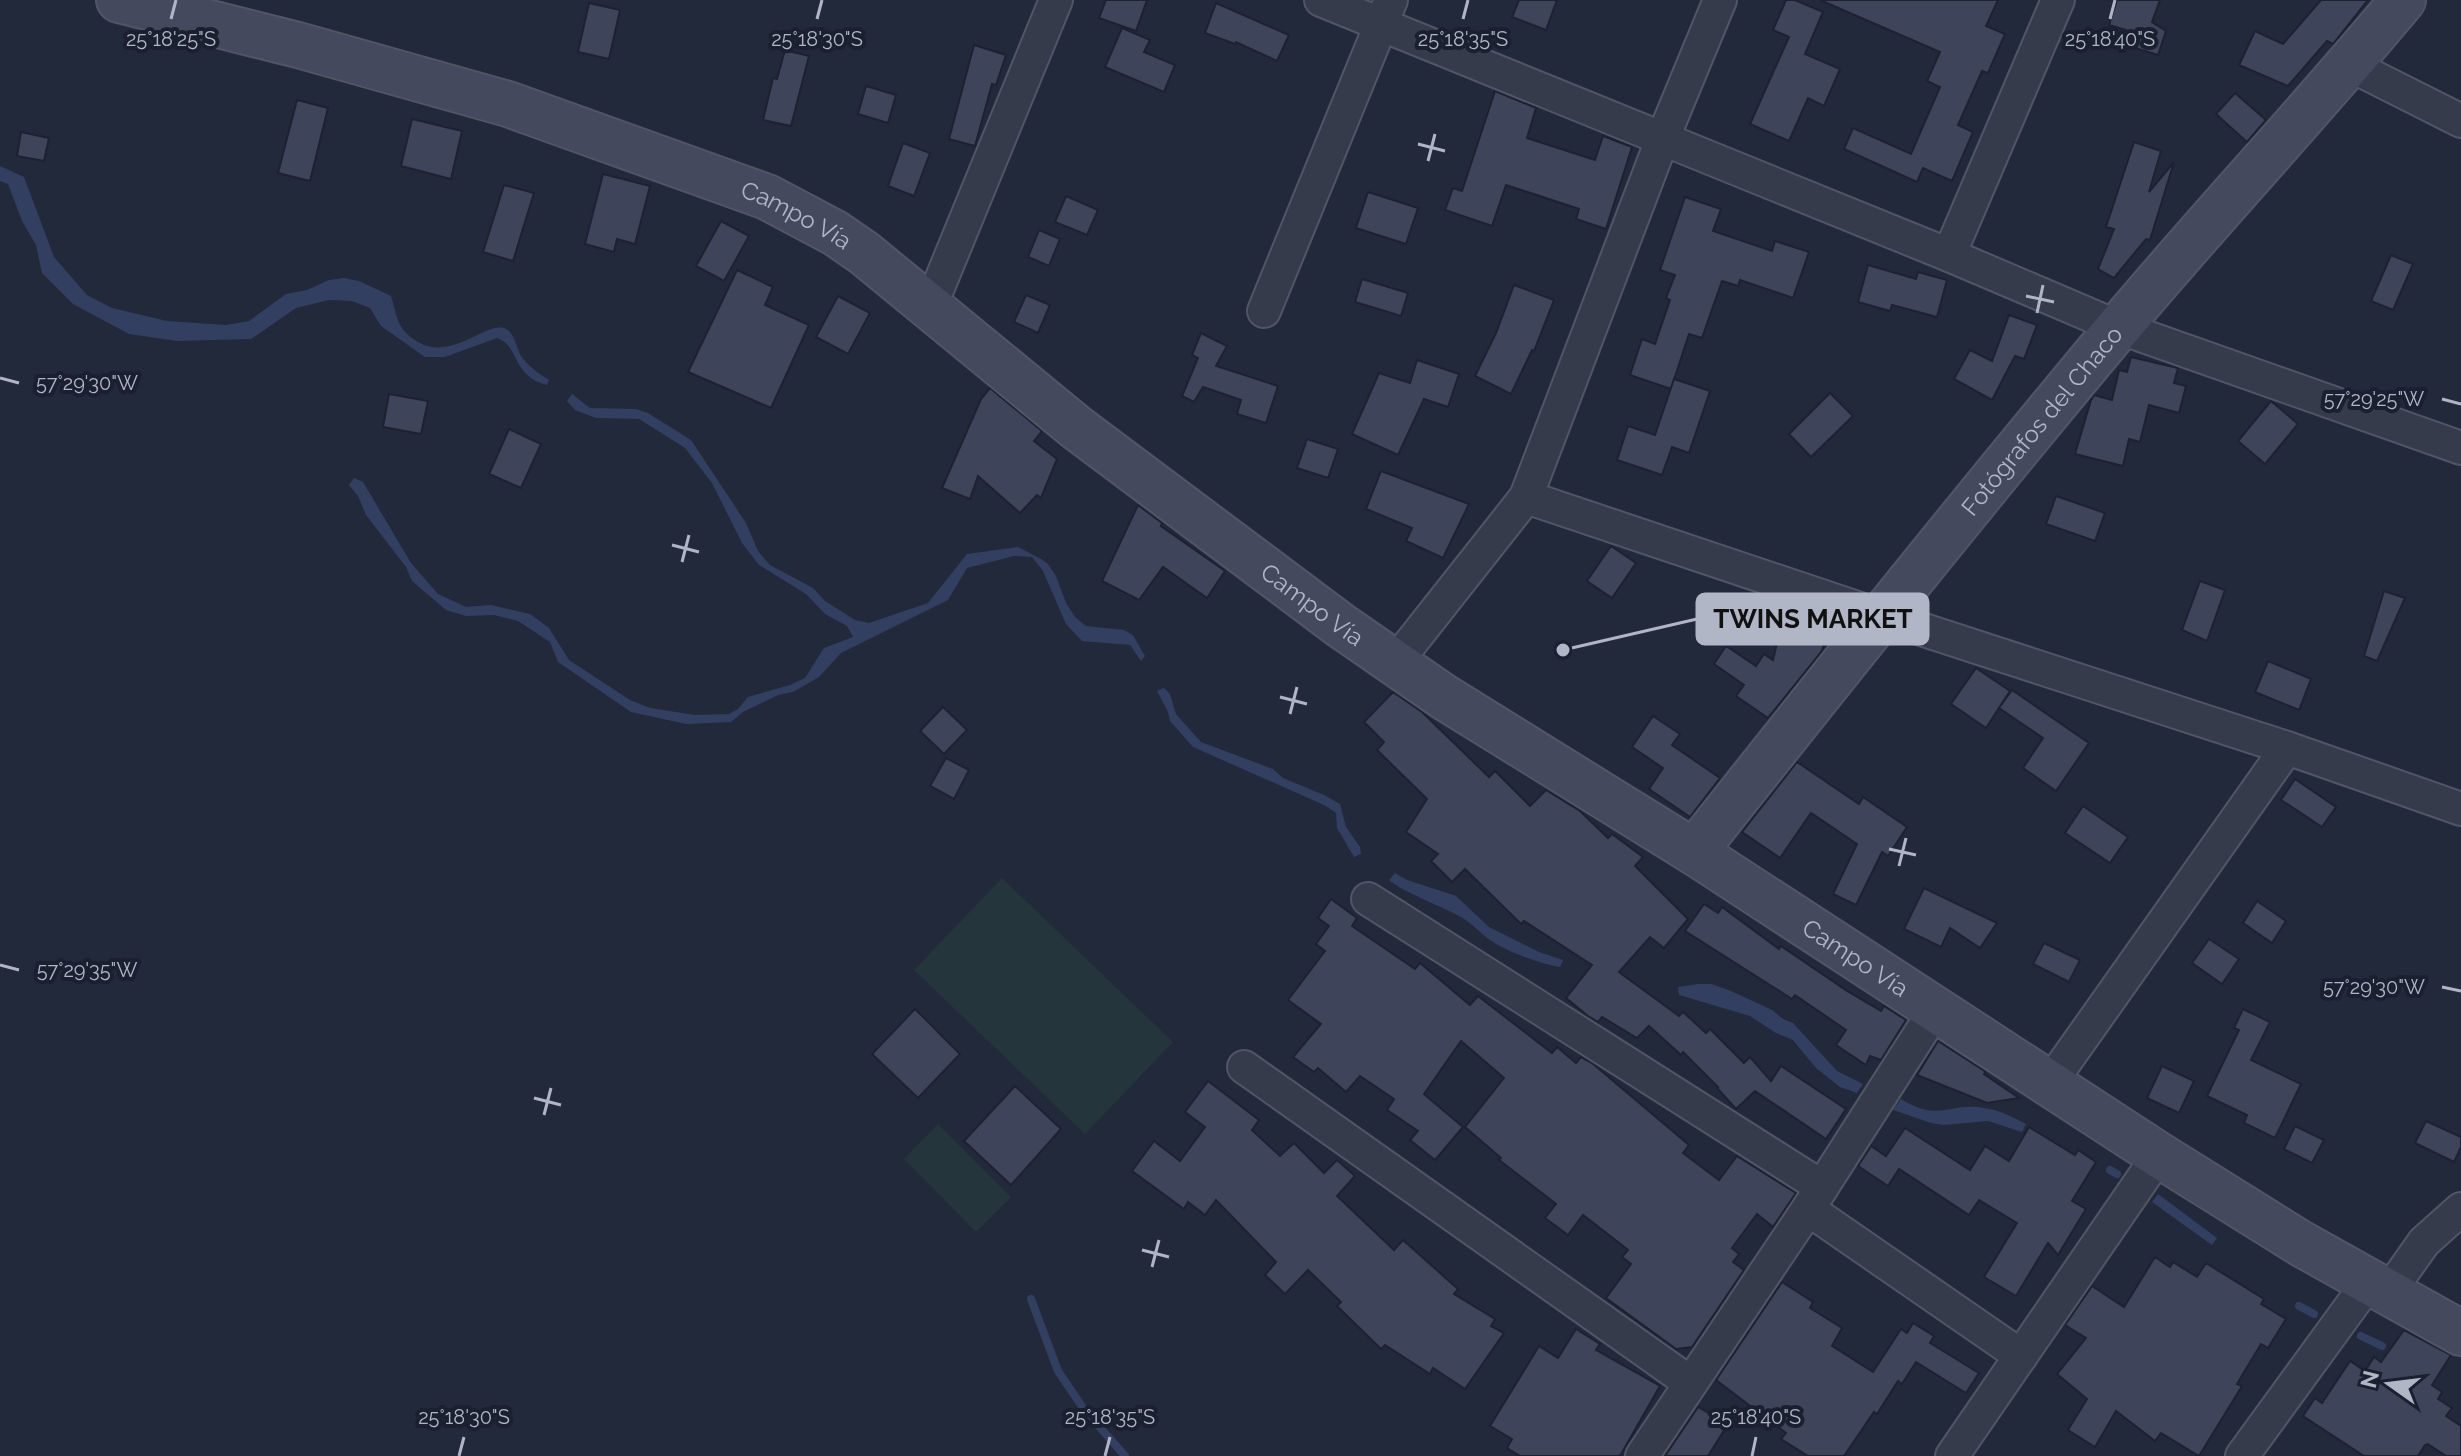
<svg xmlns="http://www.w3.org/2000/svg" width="2461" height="1456" viewBox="0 0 2461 1456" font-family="Raleway,sans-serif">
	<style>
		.green { fill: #24353c }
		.water { fill: #333f61 }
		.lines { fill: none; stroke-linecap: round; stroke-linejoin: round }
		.stream { stroke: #333f61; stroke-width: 8 }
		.building { fill: #3e455b; stroke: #1d2232; stroke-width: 2 }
		.street-casing { stroke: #515666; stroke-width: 36 }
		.secondary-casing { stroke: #515666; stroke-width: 48 }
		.street { stroke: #363b4b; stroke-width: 32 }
		.secondary { stroke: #44495e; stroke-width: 44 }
		.ticks { fill: none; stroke: #b1b6c7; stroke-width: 3 }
		.labels { text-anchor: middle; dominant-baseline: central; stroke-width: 8; stroke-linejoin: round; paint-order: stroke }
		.street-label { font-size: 24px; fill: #b1b6c7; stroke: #1b2030 }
		.ticks-label { font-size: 20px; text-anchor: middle; fill: #b1b6c7; stroke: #1b2030; stroke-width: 8; stroke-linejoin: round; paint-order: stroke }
		.leader { fill: none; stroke: #b1b6c7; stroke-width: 3 }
		.callout-dot { fill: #b1b6c7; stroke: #1b2030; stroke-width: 3 }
		.callout { fill: #b1b6c7; stroke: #b1b6c7; stroke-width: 3 }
		.callout-label { font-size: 26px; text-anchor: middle; font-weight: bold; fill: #111 }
	</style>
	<rect width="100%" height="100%" fill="#22293b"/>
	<g class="green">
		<path d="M1002,878L1173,1042L1085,1134L914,970Z"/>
		<path d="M938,1124L1011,1197L976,1232L904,1159Z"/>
	</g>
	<g class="water">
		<path d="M0,166L24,177L54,257L87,295L112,308L167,321L226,325L249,321L286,294L307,290L329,280L344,278L359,281L391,296C394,305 396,317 400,325C405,334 415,341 424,345C457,357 489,320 506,329C515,334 516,347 521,356C527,365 539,374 549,380L547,385C511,376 520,346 497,338L445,357H425L381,326L370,308L352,301L329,300L296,308L251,339L177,341L129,334L73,304L42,273L36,245L22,221L8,184L0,181Z"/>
		<path d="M572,394L590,408L636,409L648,413L691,440L746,523L758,551L770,565L813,588L825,601L855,620L869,623L928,603L967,554L1018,547L1041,559L1048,564L1056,576L1066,603L1075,617L1086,626L1124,630L1133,635L1145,656L1141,661L1130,645L1082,641L1066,624L1043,571L1032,557L1014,556L967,568L948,600L841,653L819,677L793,692L778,695L743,712L731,722L686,724L631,712L558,662L550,642L518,621L494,615L466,616L446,610L412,581L406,567L366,515L358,496L349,485L354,478L363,482L411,563L438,594L466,607L491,605L530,614L549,628L569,660L630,700L650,708L695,715L729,714L738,709L748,697L790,685L805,678L824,648L853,637L847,626L825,614L806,594L759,565L742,543L712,483L685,448L639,419L596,418L575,410L567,401Z"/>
		<path d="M1164,688L1170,694L1176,714L1201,742L1273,769L1283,778L1324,795L1340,804L1346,827L1360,847L1361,854L1354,857L1337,828L1336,813L1324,805L1193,747L1170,721L1168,712L1157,691Z"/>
		<path d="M1395,873L1407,880L1456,896L1489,927L1539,952L1563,960L1560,967C1541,964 1507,952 1490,940C1480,933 1472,923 1461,917C1445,908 1399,890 1389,880Z"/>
		<path d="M1698,984H1711L1731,991L1772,1010L1783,1019L1793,1023L1837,1071L1863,1084L1857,1093L1840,1087L1816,1068L1793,1040L1776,1033L1750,1016L1679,995L1678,987Z"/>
		<path d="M1901,1099C1939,1123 1951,1102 1984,1108C1999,1110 2013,1117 2026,1124L2022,1132L1988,1121L1943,1125L1931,1123L1893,1110Z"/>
		<path d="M2158,1194L2217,1238L2212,1245L2152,1202Z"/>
	</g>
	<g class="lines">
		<g class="stream">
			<path d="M2110,1170L2117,1174"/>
			<path d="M1031,1299L1058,1371L1083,1408L1125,1456"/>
			<path d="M2299,1306L2314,1314"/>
			<path d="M2361,1336L2382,1346"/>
		</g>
	</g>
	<g class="building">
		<path d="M1106,0H1147L1136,31L1099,18Z"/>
		<path d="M1519,0H1557L1546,30L1512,17Z"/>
		<path d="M1786,0H1795L1823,12L1805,54L1840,69L1824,106L1808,98L1789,141L1750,124L1789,37L1773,30Z"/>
		<path d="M1820,0H1998L1986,26L2005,34L1988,73L1982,71L1958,125L1973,132L1952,181L1923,168L1917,182L1844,149L1853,128L1911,154L1940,87L1927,81L1940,52Z"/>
		<path d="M2117,0H2160L2152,22L2166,31L2158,55L2122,44L2126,30L2109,25Z"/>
		<path d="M2321,0H2368L2333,44L2327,41L2288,86L2239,65L2255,31L2283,44Z"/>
		<path d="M589,3L620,10L609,59L578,52Z"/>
		<path d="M1216,3L1289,35L1277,61L1236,42L1235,44L1205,33Z"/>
		<path d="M1122,28L1150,40L1144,52L1175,65L1164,92L1105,67Z"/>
		<path d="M974,45L1006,55L996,85L992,84L975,146L949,139Z"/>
		<path d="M785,50L809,56L791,126L763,120L773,78L777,79Z"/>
		<path d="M866,86L896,95L888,123L858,114Z"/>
		<path d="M1495,91L1536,108L1527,138L1595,160L1603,136L1632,147L1606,229L1576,219L1579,209L1506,185L1492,226L1445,210L1453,188L1462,191Z"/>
		<path d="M2235,93L2266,120L2247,142L2216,114Z"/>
		<path d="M297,100L328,108L310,181L278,173Z"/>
		<path d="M412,119L462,131L451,179L401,166Z"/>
		<path d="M21,132L49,138L44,161L17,156Z"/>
		<path d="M2134,142L2161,151L2149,192L2174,162L2150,240L2146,239L2114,278L2098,269L2114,229L2106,227Z"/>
		<path d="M903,143L930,153L914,196L888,186Z"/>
		<path d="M603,174L650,186L635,244L617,239L614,252L585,244Z"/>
		<path d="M504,185L534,193L513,261L483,252Z"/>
		<path d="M1368,192L1418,208L1406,244L1356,228Z"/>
		<path d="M1066,196L1098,210L1087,235L1055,222Z"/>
		<path d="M1685,197L1721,209L1713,231L1772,251L1775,241L1809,252L1793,298L1740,280L1738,286L1722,281L1702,338L1689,334L1671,389L1630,375L1642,339L1655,344L1670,300L1666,298L1675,275L1660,270Z"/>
		<path d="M721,221L749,236L724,281L696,266Z"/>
		<path d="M1039,230L1060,239L1049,266L1028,257Z"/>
		<path d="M2391,255L2413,264L2393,310L2371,301Z"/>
		<path d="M1868,265L1916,279L1918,272L1947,280L1937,317L1892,305L1890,311L1858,302Z"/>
		<path d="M737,270L773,287L765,305L809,325L771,408L688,372Z"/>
		<path d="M1362,279L1408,293L1401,316L1355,302Z"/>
		<path d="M1514,285L1554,300L1534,351L1532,350L1511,394L1475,376L1496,333Z"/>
		<path d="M1026,295L1050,305L1038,333L1014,322Z"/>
		<path d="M838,296L870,313L848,354L816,337Z"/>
		<path d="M2009,315L2037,325L2024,359L2015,356L1992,400L1954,379L1970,350L1992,361Z"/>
		<path d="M1201,333L1227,346L1216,366L1278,386L1266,423L1237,414L1241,400L1203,387L1194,402L1182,396L1198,358L1192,355Z"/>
		<path d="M2131,357L2178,368L2174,383L2186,386L2179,413L2149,405L2140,442L2129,439L2123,466L2075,454L2091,400L2094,395L2112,400L2119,370L2127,372Z"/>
		<path d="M1417,360L1459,374L1448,407L1424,399L1398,455L1352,434L1379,373L1410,383Z"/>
		<path d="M1674,379L1710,391L1689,453L1672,447L1662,475L1617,460L1628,426L1655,435Z"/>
		<path d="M990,388L1042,431L1034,441L1057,459L1041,498L1037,495L1020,513L978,476L970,499L942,488L981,399Z"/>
		<path d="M1830,393L1853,416L1811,457L1789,434Z"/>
		<path d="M389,394L428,401L421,434L383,427Z"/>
		<path d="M2271,401L2298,424L2265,464L2238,441Z"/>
		<path d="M509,429L541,444L521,488L489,474Z"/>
		<path d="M1307,439L1338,449L1328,478L1297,468Z"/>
		<path d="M1381,471L1469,504L1443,558L1406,541L1412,528L1366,509Z"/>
		<path d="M2056,496L2105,513L2095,541L2046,524Z"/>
		<path d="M1138,505L1162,523L1161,526L1225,571L1207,598L1163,567L1139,600L1102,581Z"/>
		<path d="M1611,546L1636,563L1612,598L1587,581Z"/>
		<path d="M2200,581L2225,590L2207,641L2182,630Z"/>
		<path d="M2384,591L2405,598L2377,661L2364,656Z"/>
		<path d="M1783,617L1828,629L1822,651L1768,718L1736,696L1744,685L1714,664L1726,646L1756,666L1764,654L1773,660Z"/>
		<path d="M2268,661L2311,679L2299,710L2255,692Z"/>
		<path d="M1976,668L2010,691L1986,728L1951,704Z"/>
		<path d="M2012,690L2089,743L2056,791L2023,768L2043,738L1999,708Z"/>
		<path d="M1393,692L1422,712L1489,777L1495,771L1530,806L1546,790L1580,811L1608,838L1612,834L1643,857L1635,866L1688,919L1664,948L1650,937L1619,972L1679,1016L1683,1012L1706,1033L1710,1029L1744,1063L1750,1057L1771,1081L1781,1066L1846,1109L1826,1139L1755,1091L1736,1109L1717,1088L1718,1087L1683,1052L1681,1055L1649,1026L1637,1038L1602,1017L1598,1022L1588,1016L1566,998L1592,965L1524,921L1521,924L1465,869L1452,882L1431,861L1438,854L1406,832L1427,799L1377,750L1384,742L1364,722Z"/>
		<path d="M943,707L967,730L944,754L920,731Z"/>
		<path d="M1653,716L1680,734L1672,745L1720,778L1690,817L1649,789L1663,768L1632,747Z"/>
		<path d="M946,758L969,770L954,799L930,786Z"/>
		<path d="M1797,762L1859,804L1863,797L1907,827L1888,856L1882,852L1856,905L1833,894L1857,844L1811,813L1780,858L1742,832Z"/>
		<path d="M2295,779L2336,807L2322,827L2281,800Z"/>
		<path d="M2083,806L2128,837L2110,863L2065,833Z"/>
		<path d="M1924,888L1997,923L1980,948L1950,928L1941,947L1904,929Z"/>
		<path d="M1331,899L1357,918L1352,926L1415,969L1420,963L1470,1005L1478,996L1552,1053L1557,1047L1576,1063L1581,1057L1592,1063L1689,1145L1683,1153L1719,1180L1737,1156L1796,1193L1773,1227L1757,1214L1732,1248L1739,1254L1733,1262L1744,1270L1692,1347L1676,1349L1606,1298L1631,1264L1622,1257L1628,1250L1583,1215L1568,1235L1545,1218L1556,1204L1499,1160L1501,1158L1465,1127L1504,1078L1461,1041L1424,1094L1463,1127L1435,1160L1410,1140L1418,1131L1387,1110L1394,1099L1360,1076L1346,1092L1318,1068L1314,1072L1293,1057L1321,1024L1288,1000L1325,951L1316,944L1329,926L1318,918Z"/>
		<path d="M2257,901L2286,921L2272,943L2243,923Z"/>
		<path d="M1704,904L1718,913L1722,907L1779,949L1781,946L1847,991L1881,1011L1884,1006L1906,1020L1881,1060L1870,1056L1866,1065L1836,1045L1846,1030L1795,995L1792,999L1685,931Z"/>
		<path d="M2209,939L2239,959L2222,984L2192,963Z"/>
		<path d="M2044,943L2080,960L2069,982L2033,964Z"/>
		<path d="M915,1009L960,1054L918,1098L872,1054Z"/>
		<path d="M2243,1009L2270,1022L2251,1060L2301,1084L2275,1138L2244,1123L2247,1115L2207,1096L2239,1030L2234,1028Z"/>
		<path d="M1938,1041L1986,1072L1984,1074L2019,1098L1987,1103L1917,1075Z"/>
		<path d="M2162,1066L2194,1081L2179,1113L2147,1098Z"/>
		<path d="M1208,1081L1259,1120L1252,1130L1280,1156L1294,1143L1324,1173L1337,1160L1355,1176L1337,1196L1394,1250L1403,1240L1458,1289L1454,1294L1495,1319L1491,1326L1504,1333L1465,1389L1433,1368L1430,1374L1385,1345L1381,1349L1337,1306L1341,1302L1308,1270L1285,1294L1265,1275L1276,1262L1216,1200L1205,1215L1188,1202L1184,1209L1132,1171L1154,1141L1180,1161L1205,1127L1185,1112Z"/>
		<path d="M1015,1086L1061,1129L1011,1185L964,1141Z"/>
		<path d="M2426,1121L2461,1137V1147L2454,1162L2415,1143Z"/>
		<path d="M2295,1126L2324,1140L2312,1163L2284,1149Z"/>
		<path d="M2029,1127L2075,1155L2078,1150L2096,1162L2072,1201L2086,1209L2058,1255L2048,1243L2016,1296L1984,1277L2017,1223L1979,1200L1969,1215L1899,1169L1888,1186L1858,1166L1871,1146L1886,1156L1905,1128L1970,1170L1985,1146L2009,1161Z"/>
		<path d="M2155,1257L2170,1267L2173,1262L2197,1277L2206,1263L2264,1299L2261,1304L2286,1319L2268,1348L2261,1344L2237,1384L2242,1386L2199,1456L2161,1433L2155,1441L2116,1411L2095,1447L2068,1430L2087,1399L2057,1374L2086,1338L2065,1325L2092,1286L2124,1307Z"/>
		<path d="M1782,1282L1813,1302L1810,1308L1842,1328L1832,1346L1873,1372L1901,1329L1907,1333L1913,1323L1934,1336L1930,1343L1979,1373L1966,1393L1916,1362L1902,1384L1898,1381L1877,1414L1874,1412L1844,1456H1808L1781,1439L1786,1433L1716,1380Z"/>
		<path d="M1576,1329L1600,1344L1596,1350L1660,1386L1620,1456H1520L1507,1448L1512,1439L1490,1426L1539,1346L1558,1358Z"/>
		<path d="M2404,1330L2451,1355L2432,1385L2442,1392L2438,1399L2452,1408L2446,1416L2461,1426V1456H2446L2428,1444L2425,1445L2418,1456H2364L2303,1416L2315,1398L2322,1403L2350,1361L2365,1371L2374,1357L2381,1362Z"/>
		<path d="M1698,1407L1728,1424L1708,1456H1665Z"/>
	</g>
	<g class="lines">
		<g class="street-casing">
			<g id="street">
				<path d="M1321,0L1949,255L2118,327L2461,448"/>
				<path d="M2350,65L2461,121"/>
				<path d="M1949,255L2058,0"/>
				<path d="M930,307L1056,0"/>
				<path d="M1264,311L1391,0"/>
				<path d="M1526,497L1881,616L2287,748L2461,809"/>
				<path d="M1395,663L1526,497L1662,140L1720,0"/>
				<path d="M1368,899L1822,1187"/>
				<path d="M1244,1067L1689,1382"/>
				<path d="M2050,1083L2287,748"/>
				<path d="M1808,1209L2021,1356"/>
				<path d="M2388,1293L2424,1242L2461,1209"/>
				<path d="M1642,1456L1808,1209L1936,1009"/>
				<path d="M1952,1456L2159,1155"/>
				<path d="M2242,1456L2368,1283"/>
			</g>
		</g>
		<g class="secondary-casing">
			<g id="secondary">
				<path id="s1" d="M119,0L298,45L508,104L767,197L835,233L864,253L1077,428L1340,625L1444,697L1694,852L2159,1155L2300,1243L2461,1333"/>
				<path id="s2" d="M1694,852C1833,676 1973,501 2117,329C2210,218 2310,112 2403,0"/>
			</g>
		</g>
		<use href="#street" class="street"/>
		<use href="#secondary" class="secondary"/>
	</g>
	<path class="ticks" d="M171,19L176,0M817,19L822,0M1463,19L1468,0M2110,19L2115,0M1418,144L1445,151M1428,161L1435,134M2026,296L2054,302M2037,313L2043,285M0,378L19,383M2442,399L2461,404M672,545L699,552M682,562L689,535M1280,697L1307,704M1290,714L1297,687M1889,849L1916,855M1899,866L1906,838M0,965L19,970M2442,987L2461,991M534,1098L561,1105M544,1115L551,1088M1142,1250L1169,1257M1152,1267L1159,1240M459,1456L464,1437M1105,1456L1110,1437M1752,1456L1756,1437"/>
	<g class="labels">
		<g class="street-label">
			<text stroke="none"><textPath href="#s1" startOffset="712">Campo Vía</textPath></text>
			<text stroke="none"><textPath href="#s2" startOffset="554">Fotógrafos del Chaco</textPath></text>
			<text stroke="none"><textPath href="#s1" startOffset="1360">Campo Vía</textPath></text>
			<text stroke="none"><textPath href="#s1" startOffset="2008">Campo Vía</textPath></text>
		</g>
	</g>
	<g class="ticks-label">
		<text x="171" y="46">25°18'25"S</text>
		<text x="817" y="46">25°18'30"S</text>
		<text x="1463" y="46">25°18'35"S</text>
		<text x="2110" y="46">25°18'40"S</text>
		<text x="87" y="390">57°29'30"W</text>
		<text x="2374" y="406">57°29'25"W</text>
		<text x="87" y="977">57°29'35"W</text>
		<text x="2374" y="994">57°29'30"W</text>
		<text x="464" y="1424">25°18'30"S</text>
		<text x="1110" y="1424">25°18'35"S</text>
		<text x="1756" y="1424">25°18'40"S</text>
	</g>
	<path class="leader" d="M1563 650L1697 619"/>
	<circle class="callout-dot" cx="1563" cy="650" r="8"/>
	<rect class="callout" x="1697" y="594" width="231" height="50" rx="8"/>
	<g class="callout-label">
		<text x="1813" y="628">TWINS MARKET</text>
	</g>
	<g transform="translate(2389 1384) rotate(284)" stroke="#1b2030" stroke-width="6" paint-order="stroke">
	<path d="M0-6L14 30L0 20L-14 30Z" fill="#b1b6c7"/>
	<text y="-12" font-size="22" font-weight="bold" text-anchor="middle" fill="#b1b6c7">N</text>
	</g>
</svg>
